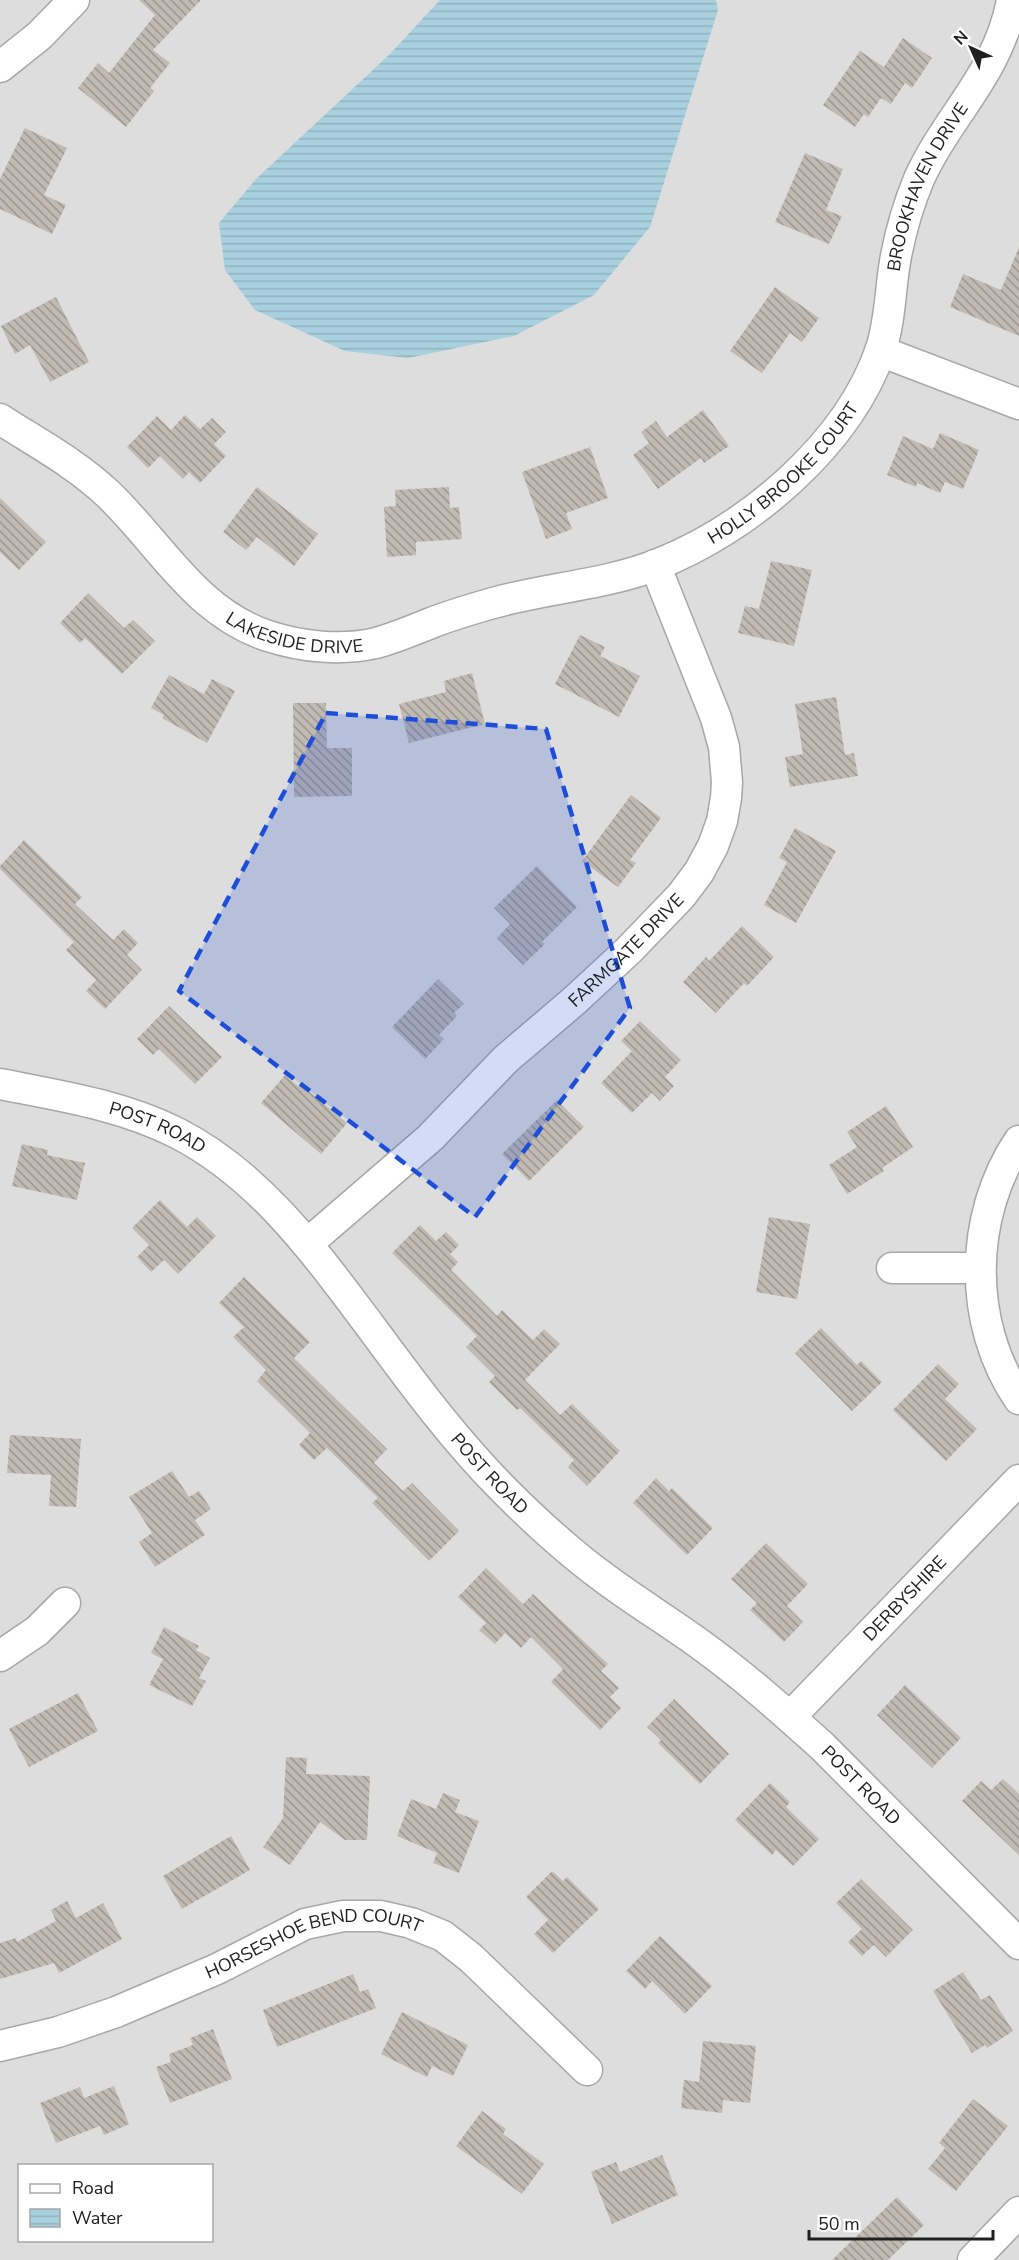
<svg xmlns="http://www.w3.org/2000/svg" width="1019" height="2260" viewBox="0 0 1019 2260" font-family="'Nunito Sans',sans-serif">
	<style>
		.residential { fill: #dedddd; fill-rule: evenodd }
		.water { fill: url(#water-rules) }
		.building { fill: url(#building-back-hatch) }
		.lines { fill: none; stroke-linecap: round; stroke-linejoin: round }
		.minor-casing { stroke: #a7a7a7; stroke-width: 33 }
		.minor { stroke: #fff; stroke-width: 30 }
		.marked { fill: #1d4ed8; fill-opacity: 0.2; stroke: #1d4ed8; stroke-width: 4.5; stroke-dasharray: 12 8; stroke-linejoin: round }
		.labels { text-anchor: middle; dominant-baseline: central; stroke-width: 4.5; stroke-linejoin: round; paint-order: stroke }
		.street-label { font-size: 18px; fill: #202020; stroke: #fff }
	</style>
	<defs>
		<pattern id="water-rules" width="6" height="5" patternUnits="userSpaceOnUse" patternTransform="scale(1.5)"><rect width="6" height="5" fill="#a8d0de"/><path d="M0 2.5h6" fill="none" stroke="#90b2be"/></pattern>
		<pattern id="building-back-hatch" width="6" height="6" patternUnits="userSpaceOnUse" patternTransform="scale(1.5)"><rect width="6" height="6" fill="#c1bab3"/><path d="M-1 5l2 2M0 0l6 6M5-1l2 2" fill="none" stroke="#9c9791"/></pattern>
	</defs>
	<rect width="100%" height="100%" fill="#f1eee7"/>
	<path class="residential" d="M0,0H1019V2260H0ZM20,2166H212V2240H20Z"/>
	<path class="water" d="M440,0H716L718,10L650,227L594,295L514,336L408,358L345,351L255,310L225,270L219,223L256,179L390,54Z"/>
	<g class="building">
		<path d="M139,0H201L153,50L170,63L150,88L154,91L126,127L78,88L98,63L109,73L155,15Z"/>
		<path d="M903,38L932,58L912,88L905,83L891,104L881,98L868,117L864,114L855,127L823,105L860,51L884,67Z"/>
		<path d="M25,128L67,148L44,195L66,205L52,234L0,209V179Z"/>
		<path d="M805,153L843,169L826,210L842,216L829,244L775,222Z"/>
		<path d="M1019,247V336L950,307L963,274L1001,290Z"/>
		<path d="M775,287L819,318L802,342L790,333L762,373L730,351Z"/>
		<path d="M56,297L89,362L50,382L30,345L15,354L1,326Z"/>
		<path d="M703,410L729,446L704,463L701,458L658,489L633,455L649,443L641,432L656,421L667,437Z"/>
		<path d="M185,415L200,429L212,418L226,432L214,444L226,456L200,483L189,472L183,479L160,456L148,468L127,447L157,416L171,430Z"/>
		<path d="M940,433L979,450L963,489L945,482L940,493L917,483L916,487L887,475L903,436L933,449Z"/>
		<path d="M590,447L608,498L566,513L572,529L546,539L522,472Z"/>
		<path d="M257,487L318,534L294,566L257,537L246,550L223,532Z"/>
		<path d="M449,487L450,508L459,507L462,539L416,542V555L387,557L384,507L396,506L395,490Z"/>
		<path d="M0,498L46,542L19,570L0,552Z"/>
		<path d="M771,561L812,570L794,646L738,633L745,606L759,609Z"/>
		<path d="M88,593L124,628L133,620L155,641L122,674L85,638L80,643L60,623Z"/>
		<path d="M580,635L605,647L600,656L640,676L619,717L555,684Z"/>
		<path d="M472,673L485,724L409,743L399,704L446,692L444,681Z"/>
		<path d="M169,675L204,694L212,679L235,691L207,743L162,718L164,715L151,708Z"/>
		<path d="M836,697L845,755L854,753L858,776L790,787L785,757L803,754L795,704Z"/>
		<path d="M293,703H326L327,748H352V796L294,797Z"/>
		<path d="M631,795L661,818L630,860L636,863L618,887L582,861Z"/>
		<path d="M795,828L836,851L796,923L764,905L787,862L779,858Z"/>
		<path d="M24,840L82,897L75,904L113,940L124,929L138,943L127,955L142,970L105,1009L86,991L96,980L66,950L74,942L0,869V866Z"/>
		<path d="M537,866L577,907L542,942L545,944L523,965L497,938L510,924L494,908Z"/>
		<path d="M742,926L774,957L747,986L744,983L716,1013L683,982L706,957L709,961Z"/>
		<path d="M438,979L464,1004L454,1013L457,1016L439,1035L444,1039L425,1059L392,1027Z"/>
		<path d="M169,1006L222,1057L195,1084L159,1049L153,1055L137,1039Z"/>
		<path d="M640,1021L681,1060L665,1077L674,1086L660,1101L652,1093L632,1113L601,1083L632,1051L621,1041Z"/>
		<path d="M285,1075L298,1086L300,1084L347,1123L321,1154L261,1103Z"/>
		<path d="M557,1100L584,1127L529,1181L502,1154Z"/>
		<path d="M886,1106L913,1147L882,1168L884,1171L847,1194L829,1165L857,1147L847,1132Z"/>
		<path d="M22,1144L48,1150L47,1155L85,1163L77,1200L12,1186Z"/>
		<path d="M160,1200L187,1227L197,1217L216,1236L178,1274L164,1260L151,1272L137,1257L149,1245L132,1228Z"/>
		<path d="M769,1217L810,1224L797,1299L756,1292Z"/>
		<path d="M420,1225L436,1241L446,1232L459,1245L450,1254L458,1262L451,1270L497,1316L502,1310L533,1340L544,1329L560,1344L525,1380L560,1415L572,1404L620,1451L587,1486L568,1467L574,1460L520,1408L517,1410L489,1382L495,1376L466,1347L477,1336L392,1253Z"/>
		<path d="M244,1277L310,1342L294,1358L387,1449L374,1463L403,1491L412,1483L459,1531L429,1561L372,1503L378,1498L327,1448L314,1460L299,1445L310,1433L257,1381L266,1370L233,1337L244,1327L219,1303Z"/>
		<path d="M821,1328L857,1365L861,1361L882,1382L852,1411L795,1353Z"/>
		<path d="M938,1364L959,1384L945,1399L977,1429L946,1461L893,1410Z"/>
		<path d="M10,1435L81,1439L76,1507L49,1506L51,1475L7,1473Z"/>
		<path d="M172,1471L189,1497L199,1491L211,1509L195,1520L205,1535L155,1567L139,1542L152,1533L129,1497Z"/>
		<path d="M656,1478L669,1491L672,1488L713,1528L687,1555L633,1503Z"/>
		<path d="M766,1543L808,1584L787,1606L803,1622L784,1642L750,1610L757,1603L731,1579Z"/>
		<path d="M486,1568L523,1604L533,1594L608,1664L601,1671L619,1688L610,1697L621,1708L600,1730L551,1682L563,1669L531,1637L521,1648L505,1633L495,1644L479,1630L486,1623L458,1597Z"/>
		<path d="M164,1627L199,1646L196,1650L210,1658L199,1678L206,1681L192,1706L149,1685L163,1659L151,1653Z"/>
		<path d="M905,1685L961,1738L932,1768L877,1715Z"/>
		<path d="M78,1693L98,1731L29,1767L9,1729Z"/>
		<path d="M674,1699L729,1754L700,1784L658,1743L661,1740L647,1727Z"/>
		<path d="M286,1757L307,1758L306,1774L370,1776L367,1840H345L320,1822L290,1865L263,1847L283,1818Z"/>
		<path d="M1003,1779L1019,1794V1855L962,1801L981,1781L991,1790Z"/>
		<path d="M770,1783L790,1802L786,1807L819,1839L793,1866L776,1850L772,1855L735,1820Z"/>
		<path d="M443,1793L460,1800L455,1812L479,1821L459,1873L433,1863L437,1853L397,1836L411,1799L436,1809Z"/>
		<path d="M231,1836L250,1870L182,1909L163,1876Z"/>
		<path d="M552,1871L563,1881L567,1877L599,1909L553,1953L534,1934L548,1920L526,1897Z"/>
		<path d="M861,1879L913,1930L886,1957L874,1945L862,1956L848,1942L862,1929L836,1903Z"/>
		<path d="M67,1901L76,1918L103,1903L122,1939L59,1973L54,1963L0,1979V1943L16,1938L17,1942L56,1921L51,1910Z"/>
		<path d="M660,1936L712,1986L685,2014L652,1981L645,1989L626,1971Z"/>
		<path d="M963,1972L981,2000L990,1995L1013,2031L987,2048L985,2045L972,2053L933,1991Z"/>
		<path d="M353,1974L360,1992L368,1989L376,2008L277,2047L263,2010Z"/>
		<path d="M402,2012L468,2045L453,2076L432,2066L427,2077L381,2054Z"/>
		<path d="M213,2029L232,2079L170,2103L156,2067L171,2062L169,2054L193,2045L190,2038Z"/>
		<path d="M703,2041L756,2046L750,2103L723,2100L722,2113L681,2108L684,2080L699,2082Z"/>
		<path d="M114,2086L129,2124L104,2135L100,2126L56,2143L40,2103L80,2087L84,2098Z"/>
		<path d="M973,2099L1008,2126L956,2191L928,2169L945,2148L939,2143Z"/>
		<path d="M482,2111L506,2129L503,2134L544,2164L522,2194L456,2146Z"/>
		<path d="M662,2155L678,2195L612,2224L591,2172L616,2162L620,2172Z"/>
		<path d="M897,2197L924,2225L888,2260H832Z"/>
	</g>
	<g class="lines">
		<g class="minor-casing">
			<g id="minor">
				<path d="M0,67L39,36L74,0"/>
				<path d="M880,351L1019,404"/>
				<path id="s1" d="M0,419C37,443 75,463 107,493C160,543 195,612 268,636C302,647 341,651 376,643C395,638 413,630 431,623C451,615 472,609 493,603C547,588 604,585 656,565C748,529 848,445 881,349C891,318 890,287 896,256C901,230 909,203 919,179C948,115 999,73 1012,0"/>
				<path id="s2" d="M0,1084C61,1096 121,1105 177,1133C261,1176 316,1254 371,1327C413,1384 455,1441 505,1491C537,1523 571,1554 607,1580C638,1603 671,1623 701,1645C744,1676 783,1711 822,1746L1019,1944"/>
				<path d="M1019,1141C969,1216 967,1323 1019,1399"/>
				<path id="s3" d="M307,1244L430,1138L506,1059L574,1001L628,951L681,896L699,872L713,846L722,821L726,798L727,782L724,747L716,718L655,565"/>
				<path d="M892,1268H980"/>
				<path d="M0,1656L37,1631L65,1603"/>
				<path id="s4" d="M790,1717L1019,1480"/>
				<path id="s5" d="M0,2046L58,2032L116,2012L217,1969L305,1924L343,1916H381L411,1923L443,1936L471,1958L587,2070"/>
				<path d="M973,2260L1019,2212"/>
			</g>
		</g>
		<use href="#minor" class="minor"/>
	</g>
	<path class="marked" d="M326,713L546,729L630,1008L475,1217L179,991Z"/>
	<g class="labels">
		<g class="street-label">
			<text stroke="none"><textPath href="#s1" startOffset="1240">BROOKHAVEN DRIVE</textPath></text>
			<text stroke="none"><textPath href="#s1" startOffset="908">HOLLY BROOKE COURT</textPath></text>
			<text stroke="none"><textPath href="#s1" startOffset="374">LAKESIDE DRIVE</textPath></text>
			<text stroke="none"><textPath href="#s3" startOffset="434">FARMGATE DRIVE</textPath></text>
			<text stroke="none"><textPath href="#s2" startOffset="164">POST ROAD</textPath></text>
			<text stroke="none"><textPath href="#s2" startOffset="650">POST ROAD</textPath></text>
			<text stroke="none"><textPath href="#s4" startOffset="165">DERBYSHIRE</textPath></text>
			<text stroke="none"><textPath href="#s2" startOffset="1136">POST ROAD</textPath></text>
			<text stroke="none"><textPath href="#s5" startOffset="334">HORSESHOE BEND COURT</textPath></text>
		</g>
	</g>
	<rect x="18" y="2164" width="195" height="78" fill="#ffffff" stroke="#a6a6a6" stroke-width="1.5"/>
	<rect x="30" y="2184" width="30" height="9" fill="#ffffff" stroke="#a6a6a6" stroke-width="1.5"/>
	<text x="72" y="2194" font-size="18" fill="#202020">Road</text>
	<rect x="30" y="2209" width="30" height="18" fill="url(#water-rules)" stroke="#a6a6a6" stroke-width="1.5"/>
	<text x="72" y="2224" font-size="18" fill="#202020">Water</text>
	<g transform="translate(971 48) rotate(315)" stroke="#ffffff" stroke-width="4.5" paint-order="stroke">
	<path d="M0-4.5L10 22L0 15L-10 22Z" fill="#202020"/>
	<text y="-9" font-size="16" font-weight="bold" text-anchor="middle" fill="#202020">N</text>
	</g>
	<path d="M809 2230v9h184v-9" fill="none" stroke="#202020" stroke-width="3"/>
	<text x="818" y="2230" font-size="18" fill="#202020" stroke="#ffffff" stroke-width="4.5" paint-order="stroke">50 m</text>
</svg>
